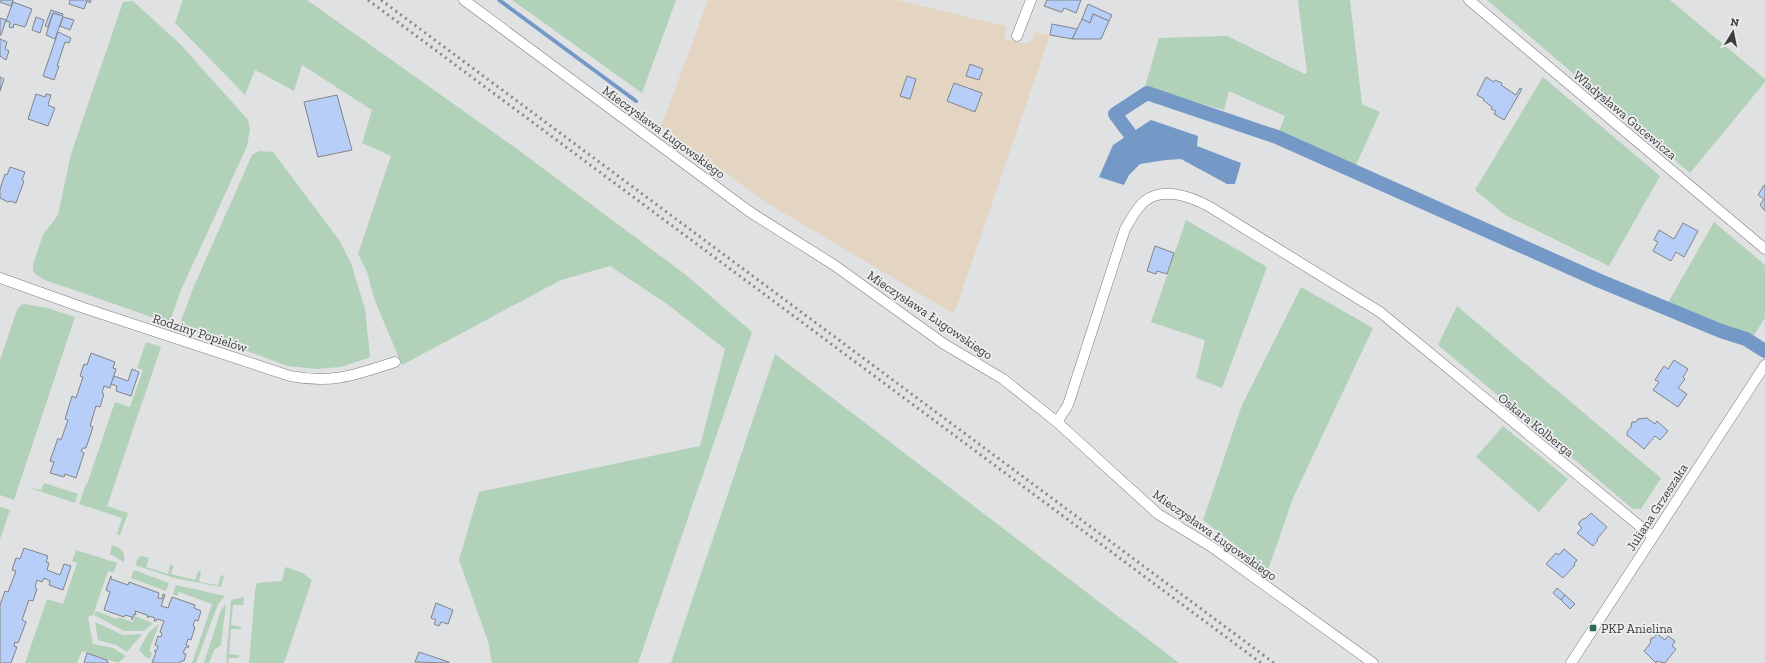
<svg xmlns="http://www.w3.org/2000/svg" width="1765" height="663" viewBox="0 0 1765 663" font-family="'Zilla Slab',serif">
	<style>
		.commercial { fill: #e3d5c2 }
		.green { fill: #b1d1b8 }
		.water { fill: #7499c7 }
		.lines { fill: none; stroke-linecap: round; stroke-linejoin: round }
		.stream { stroke: #7499c7; stroke-width: 4 }
		.canal { stroke: #7499c7; stroke-width: 14 }
		.building { fill: #b6cef8; stroke: #838485 }
		.minor-casing { stroke: #7b7c7d; stroke-width: 11 }
		.minor { stroke: #fff; stroke-width: 10 }
		.rail { stroke: #888989; stroke-width: 3; stroke-dasharray: 2 4; stroke-linecap: butt }
		.poi-dot { fill: #316a52; stroke: #edeeef; stroke-width: 1.5 }
		.labels { text-anchor: middle; dominant-baseline: central; stroke-width: 3.5; stroke-linejoin: round; paint-order: stroke }
		.street-label { font-size: 13px; fill: #3c3d3d; stroke: #edeeef }
		.poi-label { font-size: 13px; fill: #3c3d3d; stroke: #edeeef; text-anchor: start }
	</style>
	<rect width="100%" height="100%" fill="#e0e1e2"/>
	<path class="commercial" d="M708,0H897L1006,26L1004,39L1025,44L1032,40L1035,32L1050,35L954,314L767,203L661,127Z"/>
	<g class="green">
		<path d="M183,0H307L517,149L686,275L752,332L638,663H492L488,641L459,560L479,492L700,446L725,349L667,304L610,266L561,280L402,365L375,301L367,272L358,254L391,156L362,143L372,110L302,65L294,91L255,70L245,95L175,23Z"/>
		<path d="M512,0H676L642,93Z"/>
		<path d="M1298,0H1350L1362,104L1380,112L1356,165L1279,131L1285,116L1229,91L1224,110L1145,87L1159,38L1227,36L1305,74L1307,72Z"/>
		<path d="M1487,0H1670L1765,79V82L1690,173Z"/>
		<path d="M133,1L181,45L248,120L250,129L247,146L181,290L169,323L45,280L35,274L33,270V264L43,235L58,215L71,154L123,2Z"/>
		<path d="M1543,77L1660,176L1609,266L1505,215L1475,190Z"/>
		<path d="M259,151L273,152L339,240L351,263L365,309L370,356L368,358L341,367L316,369L288,366L179,326L194,286L252,155Z"/>
		<path d="M1186,220L1267,267L1222,388L1196,378L1205,340L1151,322Z"/>
		<path d="M1714,222L1765,265V318L1752,338L1668,303Z"/>
		<path d="M1301,287L1373,328L1293,498L1268,570L1203,520L1242,405Z"/>
		<path d="M24,304L47,308L75,317L14,500L0,495V360L17,310L21,305Z"/>
		<path d="M1457,306L1661,478L1641,509H1633L1438,345Z"/>
		<path d="M146,342L161,347L107,506L128,513L120,535L117,534L122,518L79,504L86,484H87L115,402L130,407L143,370L137,368Z"/>
		<path d="M775,354L1179,663H671Z"/>
		<path d="M1503,426L1568,479L1539,512L1476,457Z"/>
		<path d="M44,483L78,494L75,503L27,487L41,490Z"/>
		<path d="M0,507L10,510L0,539Z"/>
		<path d="M112,545C122,549 125,551 124,562L110,554Z"/>
		<path d="M76,550L117,563L114,572L108,571L93,615L88,617L93,644L113,648L126,656L118,663L82,651L77,663H25L47,599L63,604L77,563L72,561Z"/>
		<path d="M142,556L149,558L146,567L168,574L170,564L174,566L171,574L195,580L198,571L201,572L199,582L218,585L221,575L224,576L221,587L174,578L135,565L139,557Z"/>
		<path d="M285,567L301,572L312,580L284,663H249L255,591L257,583L282,581Z"/>
		<path d="M134,570L169,583L166,591L131,578Z"/>
		<path d="M176,585L225,596L218,604L196,663H192L212,604L179,592L177,596L173,594Z"/>
		<path d="M244,597L243,605H233L231,625L241,627V629H231L229,654L239,655V658H229L228,663H226L231,600Z"/>
		<path d="M226,604L221,645L214,650L209,663H204L221,610Z"/>
		<path d="M96,611L117,619L118,617L133,622L135,616L153,623L144,631H124L94,615Z"/>
		<path d="M95,622L123,635L142,634L127,652L116,645L98,640Z"/>
		<path d="M159,624L149,651L152,653L150,659L146,657L139,650L149,632Z"/>
	</g>
	<path class="water" d="M1151,120L1198,136L1197,146L1241,163L1235,184H1227L1181,159L1166,160L1140,164L1129,175L1124,185L1099,177L1113,145Z"/>
	<g class="lines">
		<path class="stream" d="M499,0L636,101"/>
		<path class="canal" d="M1130,134L1115,114L1147,93L1277,137L1600,281L1721,331L1746,339L1765,351"/>
	</g>
	<g class="building">
		<path d="M0,0H13L11,6L0,2Z"/>
		<path d="M70,0H91L90,3L87,1L84,9L69,4Z"/>
		<path d="M1047,0H1081L1076,13L1064,8L1062,12H1061L1044,6Z"/>
		<path d="M13,2L32,9L25,27L14,24L13,28L9,27L10,22L6,21Z"/>
		<path d="M1088,4L1112,15L1109,21L1093,14L1090,23L1082,19Z"/>
		<path d="M51,10L63,14L62,16L53,13L48,27L45,26Z"/>
		<path d="M53,13L63,16L55,39L46,35Z"/>
		<path d="M1093,14L1109,21L1101,39H1072L1082,19L1090,23Z"/>
		<path d="M36,17L44,20L40,33L32,30Z"/>
		<path d="M63,17L74,20L70,30L60,26Z"/>
		<path d="M0,18L6,20L1,35H0Z"/>
		<path d="M1052,24L1077,29L1072,39L1050,35Z"/>
		<path d="M58,32L71,38L69,43L65,42L57,66H59L54,80L43,76Z"/>
		<path d="M0,39L7,42L5,49L9,51L6,60L0,56Z"/>
		<path d="M970,64L983,69L979,80L966,76Z"/>
		<path d="M907,76L916,79L910,99L900,96Z"/>
		<path d="M0,77L4,79L0,91Z"/>
		<path d="M1486,77L1494,82L1495,80L1502,83L1501,85L1516,95L1520,88L1522,89L1504,120L1494,114L1496,111L1491,109L1492,107L1483,100L1484,99L1477,95Z"/>
		<path d="M954,83L982,93L975,112L947,101Z"/>
		<path d="M36,94L45,97L46,94L51,95L48,105L55,108L48,126L28,119Z"/>
		<path d="M337,95L352,150L318,157L304,102Z"/>
		<path d="M10,167L25,172L22,180L24,181L16,203L10,201L8,202L0,198V189L5,174L7,175Z"/>
		<path d="M1764,185L1765,186V211L1760,205L1764,199L1758,195Z"/>
		<path d="M1683,223L1698,231L1684,257L1676,252L1671,261L1653,251L1658,242L1654,240L1659,230L1674,239Z"/>
		<path d="M1155,246L1174,253L1167,274L1157,271L1156,274L1147,271Z"/>
		<path d="M91,353L115,362L113,368L116,369L110,388L104,386L102,393L104,394L100,407L96,406L90,426L93,427L86,448H83L81,451L84,453L76,478L65,474L64,477L50,473L54,462L50,461L58,438L61,440L68,420L65,419L72,396L76,398L83,377L80,376L84,364L87,365Z"/>
		<path d="M1674,360L1688,369L1683,377L1685,379L1678,388L1687,394L1678,407L1653,390L1659,382L1655,380L1664,366L1668,369Z"/>
		<path d="M132,369L139,372L131,396L116,391L117,386L111,384L114,376L128,381Z"/>
		<path d="M1647,418L1655,424L1657,421L1668,431L1660,440L1655,436L1644,449L1627,435V432L1631,427L1632,422H1636L1638,419Z"/>
		<path d="M1591,513L1607,527L1597,539L1598,540L1593,546L1577,533L1582,528L1579,525V522L1583,519L1586,518Z"/>
		<path d="M24,548L48,556L46,562L49,563L47,570L60,575L64,564L71,566L63,590L49,585L50,581L44,578L42,582L37,580L35,588L37,589L33,601L29,600L22,620L26,622L18,643L15,642L14,646L17,647L11,663H0V605L5,591L8,592L16,571L12,570L16,558L20,559Z"/>
		<path d="M1564,549L1577,560L1574,564L1575,565L1563,578L1546,564L1556,553L1559,555Z"/>
		<path d="M111,576V579L128,585L129,582L159,593L158,598L162,599L163,594L165,595L161,606L168,608L172,597L195,605L194,608L201,611L198,621L195,620L193,626L195,627L191,640L188,639L186,645L189,646L188,648L186,647L183,653L186,654L184,661H181L180,663H152L156,652L154,651L157,650L158,646L155,645L158,636L161,637L162,633L160,632L164,621L157,619L156,621H154L155,618L149,616L148,618L147,615L135,611L136,615L134,614L132,620V617L125,615L124,617L104,610L110,592L106,590Z"/>
		<path d="M1557,588L1565,595L1561,600L1553,593Z"/>
		<path d="M1565,595L1575,604L1570,609L1561,600Z"/>
		<path d="M436,603L453,610L448,624L441,622L439,626L434,624L436,620L431,618Z"/>
		<path d="M1657,634L1665,640L1668,636L1675,641L1672,646L1676,649L1665,663L1657,661L1656,663L1644,651L1650,644L1651,638H1654Z"/>
		<path d="M419,652L449,662V663L415,662Z"/>
		<path d="M87,653L107,660L108,663H84Z"/>
	</g>
	<g class="lines">
		<g class="minor-casing">
			<g id="minor">
				<path d="M464,0L750,212L834,265L944,344L1003,379L1057,422L1158,514L1212,547L1373,663"/>
				<path d="M1469,0L1765,249"/>
				<path d="M1017,36L1031,0"/>
				<path d="M0,278L84,308L290,376C333,384 355,375 395,362"/>
				<path d="M1057,422L1068,405L1125,229C1131,219 1136,208 1145,201C1163,186 1192,197 1210,207L1380,312L1653,537"/>
				<path d="M1571,663L1765,365"/>
			</g>
		</g>
		<use href="#minor" class="minor"/>
		<g class="rail">
			<path d="M368,0L1261,663"/>
			<path d="M381,0L1274,663"/>
		</g>
	</g>
	<rect class="poi-dot" x="1589" y="624" width="8" height="8" rx="2"/>
	<g class="labels">
		<g class="street-label">
			<text transform="translate(1625 115) rotate(40)">Władysława Gucewicza</text>
			<text transform="translate(664 132) rotate(36)">Mieczysława Ługowskiego</text>
			<text transform="translate(930 315) rotate(34)">Mieczysława Ługowskiego</text>
			<text transform="translate(200 333) rotate(18)">Rodziny Popielów</text>
			<text transform="translate(1536 425) rotate(39)">Oskara Kolberga</text>
			<text transform="translate(1657 507) rotate(-57)">Juliana Grzeszaka</text>
			<text transform="translate(1215 535) rotate(35)">Mieczysława Ługowskiego</text>
		</g>
		<g class="poi-label">
			<text x="1601" y="628">PKP Anielina</text>
		</g>
	</g>
	<g transform="translate(1733 32) rotate(10)" stroke="#edeeef" stroke-width="3" paint-order="stroke">
	<path d="M0-3L7 15L0 10L-7 15Z" fill="#3c3d3d"/>
	<text y="-6" font-size="11" font-weight="bold" text-anchor="middle" fill="#3c3d3d">N</text>
	</g>
</svg>
